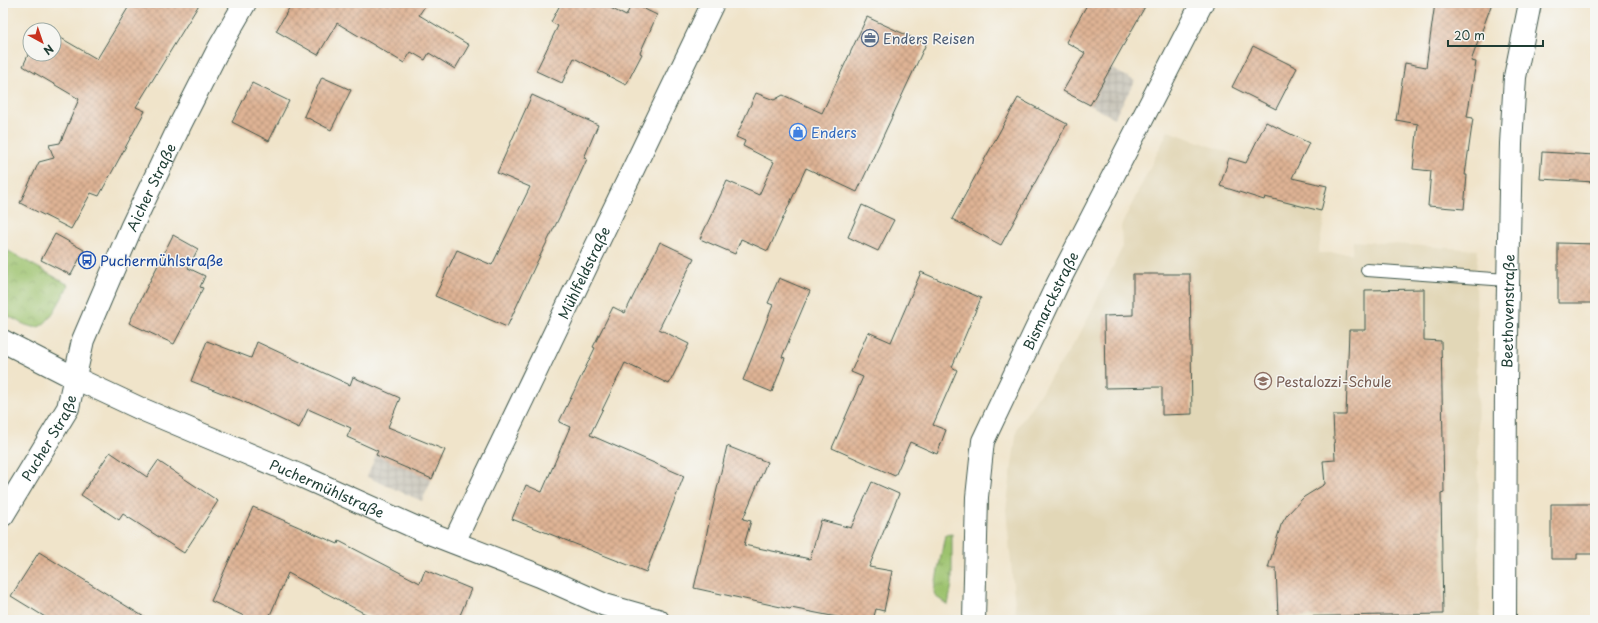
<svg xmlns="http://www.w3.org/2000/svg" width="1598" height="623" viewBox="0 0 1598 623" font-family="'Playpen Sans',sans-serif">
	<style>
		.built { fill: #e2d7b7 }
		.industrial { fill: url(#industrial-grid) }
		.grass { fill: url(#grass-tufts); stroke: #5e8050 }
		.park { fill: url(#park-crowns); stroke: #5e8050 }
		.building { fill: url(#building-cross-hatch) }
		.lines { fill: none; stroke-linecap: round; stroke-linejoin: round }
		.lane-casing { stroke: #3e564a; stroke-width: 14 }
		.street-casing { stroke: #3e564a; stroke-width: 24 }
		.lane { stroke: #fff; stroke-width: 12 }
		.street { stroke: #fff; stroke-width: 22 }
		.labels { text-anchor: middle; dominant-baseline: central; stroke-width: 3; stroke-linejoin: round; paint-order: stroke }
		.service-label { font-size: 14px; fill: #4e5e75; stroke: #f6f6f2; text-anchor: start }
		.shop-label { font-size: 14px; fill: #366cbe; stroke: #f6f6f2; text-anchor: start }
		.street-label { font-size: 14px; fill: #1f3d34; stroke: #f6f6f2 }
		.transit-label { font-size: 14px; fill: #164399; stroke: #f6f6f2; text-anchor: start }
		.education-label { font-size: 14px; fill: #785e54; stroke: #f6f6f2; text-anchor: start }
	</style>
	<defs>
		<pattern id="industrial-grid" width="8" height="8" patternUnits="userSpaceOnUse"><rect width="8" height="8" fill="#c8c4b8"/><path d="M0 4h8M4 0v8" fill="none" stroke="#aba99f"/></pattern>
		<pattern id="grass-tufts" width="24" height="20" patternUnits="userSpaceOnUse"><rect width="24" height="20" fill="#9cc26d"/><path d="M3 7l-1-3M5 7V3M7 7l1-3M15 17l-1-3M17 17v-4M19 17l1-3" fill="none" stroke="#7f9f5a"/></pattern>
		<pattern id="park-crowns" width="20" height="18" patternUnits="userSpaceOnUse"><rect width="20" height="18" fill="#9cc26d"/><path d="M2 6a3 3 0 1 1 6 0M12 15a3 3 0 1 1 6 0" fill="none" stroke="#7f9f5a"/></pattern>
		<pattern id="building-cross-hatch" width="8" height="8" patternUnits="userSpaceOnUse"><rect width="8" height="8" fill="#dfb394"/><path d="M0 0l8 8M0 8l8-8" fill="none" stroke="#b4937a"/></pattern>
	</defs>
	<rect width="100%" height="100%" fill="#f6f6f2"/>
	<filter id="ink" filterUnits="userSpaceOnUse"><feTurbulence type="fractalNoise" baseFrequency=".025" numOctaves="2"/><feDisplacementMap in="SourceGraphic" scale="8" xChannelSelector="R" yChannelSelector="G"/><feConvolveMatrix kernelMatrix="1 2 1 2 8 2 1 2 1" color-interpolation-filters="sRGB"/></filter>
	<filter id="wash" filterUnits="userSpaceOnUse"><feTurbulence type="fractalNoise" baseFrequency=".012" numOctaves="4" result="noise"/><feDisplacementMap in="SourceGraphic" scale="16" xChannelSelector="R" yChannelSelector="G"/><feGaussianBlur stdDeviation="0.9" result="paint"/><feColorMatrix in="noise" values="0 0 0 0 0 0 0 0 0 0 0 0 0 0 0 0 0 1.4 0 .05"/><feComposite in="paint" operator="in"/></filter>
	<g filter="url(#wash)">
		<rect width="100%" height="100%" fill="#f0e4ca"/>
		<path class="built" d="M1168,131L1330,188L1318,253H1352L1353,241L1478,250L1476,272L1480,620H1020L1016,617L1006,510L1017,428L1080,334L1122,248L1121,226Z"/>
		<g class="industrial">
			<path d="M1084,54L1135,81L1114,118L1064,91Z"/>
			<path d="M388,427L445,450L422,501L367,477Z"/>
		</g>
		<path class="grass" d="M952,534V584L948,605L935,596L934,591L945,535Z"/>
		<path class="park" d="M3,248L69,285C62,296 50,324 38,327C28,329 11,317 3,313Z"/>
		<g id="blocks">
			<g class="building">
				<path d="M131,3H200L136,107L145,111L99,196L91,193L71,229L20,203L39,162L54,158L49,145L60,143L79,99L23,66L30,51V54H54V34L97,59Z"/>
				<path d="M292,3H427L419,15L469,45L455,69L429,53L425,60L411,52L404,63L337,23L318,55L276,31Z"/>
				<path d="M561,3H601L626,16L632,3L657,15L640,53L642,54L626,85L574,58L562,83L536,71L558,26L551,22Z"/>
				<path d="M1088,3H1147L1090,105L1063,91L1085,53L1066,42Z"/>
				<path d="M1435,3H1492L1471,61L1476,62L1467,117L1473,118L1465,175H1467L1464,209L1428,206L1431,171L1413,169L1418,124L1396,120L1405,63L1426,67Z"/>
				<path d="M867,17L926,44L857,192L806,168L768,251L741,239L735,254L700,239L727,181L759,195L774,162L743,146L745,141L736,137L756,93L774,100L783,95L822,113Z"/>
				<path d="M1253,46L1297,68L1276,109L1232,87Z"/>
				<path d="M322,77L351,90L331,130L304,116Z"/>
				<path d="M252,83L289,101L269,141L232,122Z"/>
				<path d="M532,95L598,125L584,158L587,159L573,190L535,266L507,327L435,296L457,250L492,265L530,187L497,173Z"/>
				<path d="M1018,98L1067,124L1001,245L952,219Z"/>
				<path d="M1266,122L1309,143L1292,178L1327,186L1321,211L1265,197L1264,200L1220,186L1229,158L1246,163Z"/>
				<path d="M1542,152L1595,155V182L1540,179Z"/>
				<path d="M862,205L894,220L878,251L848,237Z"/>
				<path d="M55,234L84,250L71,275L41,260Z"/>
				<path d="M173,235L198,249L188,268L205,276L200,287L203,288L174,344L129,323Z"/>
				<path d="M660,242L694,258L659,329L689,344L669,384L625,363L590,435L684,476L646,572L512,519L526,485L542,492L570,427L559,422L595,348L593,347L613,307L625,313Z"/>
				<path d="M1558,243L1595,244V303H1558Z"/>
				<path d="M921,272L981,298L952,367L957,370L933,425L946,430L937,454L910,442L895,476L832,448L863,377L851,372L868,332L891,342Z"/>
				<path d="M1133,274H1190L1192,414L1162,415V387L1105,388L1104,316L1133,315Z"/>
				<path d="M779,278L810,291L782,357L785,358L772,392L743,380L773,305L768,303Z"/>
				<path d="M1424,289V340L1441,341L1444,492L1441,493L1443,614L1278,617L1276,568H1268L1281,525L1287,515L1304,497L1325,484L1323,461L1335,460L1333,415H1346L1349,330H1365V290Z"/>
				<path d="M207,341L251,358L257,342L350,385L353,377L400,398L388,427L445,450L432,479L376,455L378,451L347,437L351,428L308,409L299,428L240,400L191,381Z"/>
				<path d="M727,446L767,462L743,519L751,521L744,545L810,559L821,520L851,528L872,482L899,494L869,567L892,571L884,611L876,609L873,620H852L791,608L790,609L694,588Z"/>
				<path d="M110,452L147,477L158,461L218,501L184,553L123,514L119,520L81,495Z"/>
				<path d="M1551,504H1594L1595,554H1577V559H1551Z"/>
				<path d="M253,507L338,544L339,541L420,583L425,570L471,589L458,620H377L288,573L268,620H253L211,601Z"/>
				<path d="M39,552L149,620H50L11,596Z"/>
			</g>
		</g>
	</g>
	<g filter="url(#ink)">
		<use href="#blocks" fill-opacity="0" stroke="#3e564a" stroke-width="1"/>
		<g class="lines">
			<g class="lane-casing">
				<path id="lane" d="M1367,270L1507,280"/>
			</g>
			<g class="street-casing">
				<g id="street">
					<path id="s1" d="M3,341L75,378L139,408L301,476L419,529L540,576L605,605L658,620"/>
					<path id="s2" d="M3,515L68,408L83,340L131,228L181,123L219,48L245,3"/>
					<path id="s3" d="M454,542L713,3"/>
					<path id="s4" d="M974,620L977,497L983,441L1058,283L1202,3"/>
					<path id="s5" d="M1505,620L1506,381L1511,144L1515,77L1530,3"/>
				</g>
			</g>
			<use href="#lane" class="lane"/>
			<use href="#street" class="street"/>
		</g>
	</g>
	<defs>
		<g id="office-ring" transform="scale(0.9)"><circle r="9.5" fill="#f6f6f2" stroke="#5c6f8a" stroke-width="1.5"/><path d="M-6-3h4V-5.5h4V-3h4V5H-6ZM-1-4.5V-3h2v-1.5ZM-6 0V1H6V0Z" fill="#5c6f8a"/></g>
		<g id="shop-ring" transform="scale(0.9)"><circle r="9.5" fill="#f6f6f2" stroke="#3f7fe0" stroke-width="1.5"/><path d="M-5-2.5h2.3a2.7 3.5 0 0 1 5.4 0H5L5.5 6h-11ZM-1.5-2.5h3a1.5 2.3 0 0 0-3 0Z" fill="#3f7fe0"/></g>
		<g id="bus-ring" transform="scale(0.9)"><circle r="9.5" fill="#f6f6f2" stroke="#1a4fb4" stroke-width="1.5"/><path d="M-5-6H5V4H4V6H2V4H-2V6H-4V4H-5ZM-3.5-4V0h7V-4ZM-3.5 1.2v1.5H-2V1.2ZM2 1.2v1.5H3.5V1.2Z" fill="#1a4fb4"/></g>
		<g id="school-ring" transform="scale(0.9)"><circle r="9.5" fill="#f6f6f2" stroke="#8d6e63" stroke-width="1.5"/><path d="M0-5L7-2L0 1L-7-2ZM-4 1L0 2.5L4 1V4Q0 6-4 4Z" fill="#8d6e63"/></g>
	</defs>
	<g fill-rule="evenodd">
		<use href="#office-ring" x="870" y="38"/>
		<use href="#shop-ring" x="798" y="132"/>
		<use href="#bus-ring" x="87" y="260"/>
		<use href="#school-ring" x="1263" y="381"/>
	</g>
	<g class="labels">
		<g class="service-label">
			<text x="883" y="38">Enders Reisen</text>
		</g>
		<g class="shop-label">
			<text x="811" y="132">Enders</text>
		</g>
		<g class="street-label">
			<text stroke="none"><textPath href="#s2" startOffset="362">Aicher Straße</textPath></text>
			<text stroke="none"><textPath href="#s3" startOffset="299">Mühlfeldstraße</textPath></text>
			<text stroke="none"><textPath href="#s4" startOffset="335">Bismarckstraße</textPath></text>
			<text stroke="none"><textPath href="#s5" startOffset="309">Beethovenstraße</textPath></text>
			<text stroke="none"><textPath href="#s2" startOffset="90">Pucher Straße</textPath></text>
			<text stroke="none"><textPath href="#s1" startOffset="356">Puchermühlstraße</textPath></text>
		</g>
		<g class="transit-label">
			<text x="100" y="260">Puchermühlstraße</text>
		</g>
		<g class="education-label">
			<text x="1276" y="381">Pestalozzi-Schule</text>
		</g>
	</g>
	<rect width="1598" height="623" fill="none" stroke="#f6f6f2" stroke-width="16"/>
	<g transform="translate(42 42) rotate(140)"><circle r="19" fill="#f6f6f2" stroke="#a0aca6"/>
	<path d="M0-3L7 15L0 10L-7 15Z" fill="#c8321e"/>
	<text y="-6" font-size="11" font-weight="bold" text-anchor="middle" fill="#1f3d34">N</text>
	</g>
	<path d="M1448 40v6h95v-6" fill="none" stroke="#1f3d34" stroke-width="2"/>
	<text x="1454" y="40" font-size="12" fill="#1f3d34" stroke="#f6f6f2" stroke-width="3" paint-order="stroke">20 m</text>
</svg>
